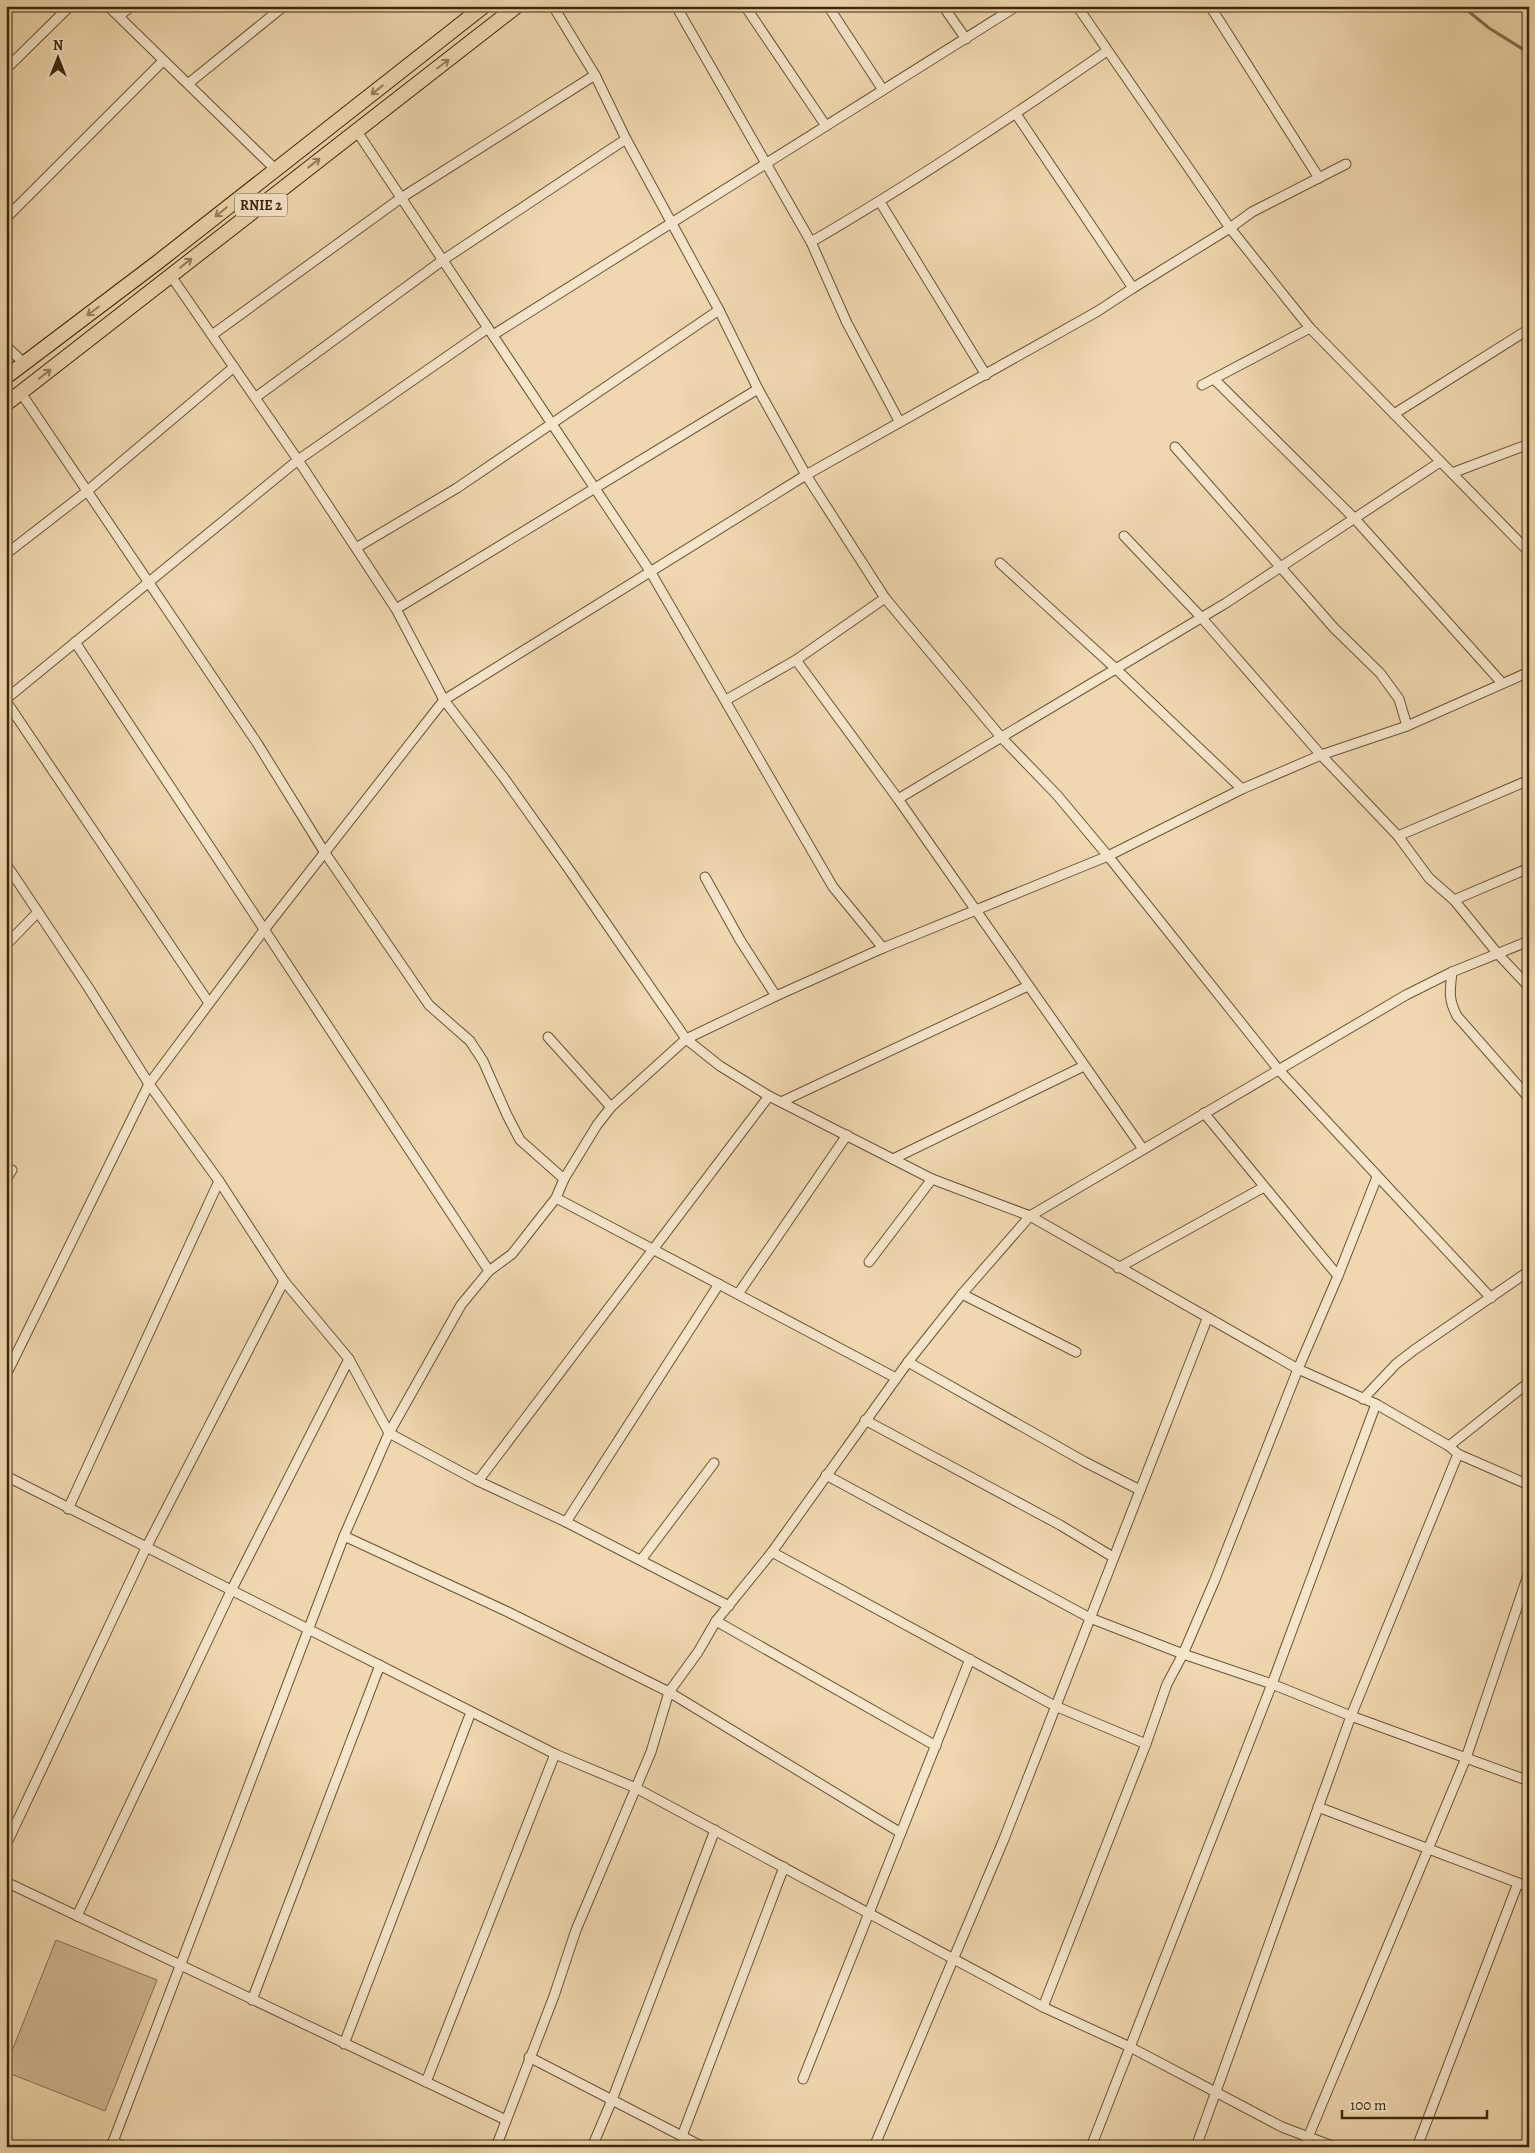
<svg xmlns="http://www.w3.org/2000/svg" width="1535" height="2153" viewBox="0 0 1535 2153" font-family="Alegreya,serif">
	<style>
		.green { fill: #d2b993; stroke: #88704e }
		.lines { fill: none; stroke-linecap: round; stroke-linejoin: round }
		.stream { stroke: #846e4b; stroke-width: 3 }
		.street-casing { stroke: #6a5433; stroke-width: 11 }
		.primary-casing { stroke: #3d280a; stroke-width: 16 }
		.street { stroke: #f5e5cb; stroke-width: 9 }
		.primary { stroke: #f0d7af; stroke-width: 14 }
		.oneway { stroke: #96805c }
		.labels { text-anchor: middle; dominant-baseline: central; stroke-width: 4.5; stroke-linejoin: round; paint-order: stroke }
		.shield { fill: #f5e5cb; stroke: #746144; stroke-width: 1 }
		.shield-label { font-size: 14px; font-weight: bold; fill: #3d280a }
	</style>
	<rect width="100%" height="100%" fill="#f0d7af"/>
	<filter id="stains"><feTurbulence type="fractalNoise" baseFrequency=".004" numOctaves="4"/><feColorMatrix values="0 0 0 0 .2 0 0 0 0 .09 0 0 0 0 .02 0 0 0 .5 -.17"/></filter>
	<radialGradient id="worn" r=".72"><stop offset=".6" stop-color="#630" stop-opacity="0"/><stop offset="1" stop-color="#630" stop-opacity=".3"/></radialGradient>
	<path class="green" d="M56,1940L157,1980L105,2111L6,2072V2066Z"/>
	<g class="lines">
		<path class="stream" d="M1462,6L1489,28L1529,53"/>
		<g class="street-casing">
			<g id="street">
				<path d="M108,6L275,169"/>
				<path d="M553,6L595,75L626,139L719,310L758,389L806,475L885,598L1001,737L1057,795L1108,856L1278,1069L1491,1298"/>
				<path d="M676,6L811,242L847,323L899,421"/>
				<path d="M745,6L826,126"/>
				<path d="M828,6L883,90"/>
				<path d="M943,6L966,39"/>
				<path d="M1077,6L1230,228L1310,328L1529,552"/>
				<path d="M1210,6L1319,178"/>
				<path d="M1360,6L1361,7"/>
				<path d="M119,16L132,6"/>
				<path d="M6,69L70,6"/>
				<path d="M189,83L284,6"/>
				<path d="M356,130L650,571L833,887L883,948"/>
				<path d="M880,202L986,375"/>
				<path d="M6,218L163,61"/>
				<path d="M811,242C913,183 1010,118 1107,51"/>
				<path d="M171,276L298,460L396,609L444,700L504,778L568,868L686,1039L720,1066L769,1096L932,1179L1030,1216L1298,1369L1376,1404L1449,1446L1458,1454L1529,1485"/>
				<path d="M1133,288L1230,228L1252,212L1346,164"/>
				<path d="M212,335L401,198L595,75"/>
				<path d="M493,335L1017,6"/>
				<path d="M6,346L24,363"/>
				<path d="M1214,379L1355,519L1502,683"/>
				<path d="M1202,385L1310,328"/>
				<path d="M21,393L257,743L325,853L429,1005L470,1041L483,1061L507,1115L520,1140L564,1179"/>
				<path d="M256,397L443,260L626,139"/>
				<path d="M1394,414L1529,329"/>
				<path d="M1175,447L1334,628L1380,673L1399,699L1407,726"/>
				<path d="M1452,473L1529,444"/>
				<path d="M1124,536L1201,617L1321,755L1398,836L1429,878L1454,900L1498,954L1529,987"/>
				<path d="M356,548L457,488L719,310"/>
				<path d="M6,554L86,492L234,367"/>
				<path d="M1000,563L1115,668L1242,789"/>
				<path d="M396,609L758,389"/>
				<path d="M75,642L489,1271"/>
				<path d="M796,660L898,799L1143,1149"/>
				<path d="M6,699L298,460L488,328"/>
				<path d="M726,700L796,660L885,598"/>
				<path d="M6,701L209,1003"/>
				<path d="M898,799L1226,603L1440,462"/>
				<path d="M1398,836L1529,780"/>
				<path d="M6,864L88,987L149,1084L219,1181L284,1281L349,1359L389,1433L344,1536L111,2147"/>
				<path d="M705,877L740,940L776,996"/>
				<path d="M1454,900L1529,868"/>
				<path d="M6,945L38,912"/>
				<path d="M1452,972C1450,991 1448,999 1457,1016L1529,1098"/>
				<path d="M548,1037L611,1107"/>
				<path d="M781,1102L1028,986"/>
				<path d="M1204,1113L1338,1276"/>
				<path d="M893,1159L1084,1066"/>
				<path d="M6,1180L12,1170"/>
				<path d="M556,1198L896,1378"/>
				<path d="M869,1262L932,1179"/>
				<path d="M1118,1268L1264,1187"/>
				<path d="M738,1294L847,1135"/>
				<path d="M962,1294L1076,1352"/>
				<path d="M908,1362L1085,1462L1140,1490"/>
				<path d="M6,1375L149,1084L264,930L444,700L806,475L1098,311L1133,288L1016,114"/>
				<path d="M1363,1399L1396,1364L1414,1350L1529,1271"/>
				<path d="M865,1420L1060,1525L1113,1557"/>
				<path d="M1449,1446L1529,1382"/>
				<path d="M826,1475L1090,1618L1183,1654L1272,1684L1351,1716L1529,1781"/>
				<path d="M6,1476L555,1754L636,1788L1043,2007L1130,2047L1282,2127L1335,2147"/>
				<path d="M478,1481L769,1096"/>
				<path d="M68,1509L219,1181"/>
				<path d="M566,1522L719,1284"/>
				<path d="M344,1536L508,1612L669,1692L901,1833"/>
				<path d="M772,1552L1055,1706L1146,1744"/>
				<path d="M641,1560L714,1463"/>
				<path d="M729,1606L566,1522L478,1481L389,1433L461,1305L489,1271L512,1254L541,1217L556,1198L564,1179L597,1125L611,1107L686,1039L776,996L883,948L1108,856L1242,789L1321,755L1407,726L1529,672"/>
				<path d="M716,1621L936,1746"/>
				<path d="M1318,1807L1529,1887"/>
				<path d="M6,1845L146,1548L284,1281"/>
				<path d="M6,1882L506,2120"/>
				<path d="M77,1916L232,1589L349,1359"/>
				<path d="M252,2000L380,1665"/>
				<path d="M1043,2007L1146,1744L1167,1684L1183,1654L1214,1582L1298,1369L1338,1276L1377,1177"/>
				<path d="M344,2044L471,1712"/>
				<path d="M529,2057L703,2147"/>
				<path d="M803,2079L970,1659"/>
				<path d="M426,2082L555,1754"/>
				<path d="M682,2136L784,1867"/>
				<path d="M113,2141L124,2147"/>
				<path d="M496,2147L554,1996L576,1930L651,1752L669,1692L698,1652L716,1621L772,1552L908,1362L962,1294L1030,1216L1406,995L1452,972L1529,941"/>
				<path d="M592,2147L612,2100L715,1830"/>
				<path d="M874,2147L1004,1839L1207,1319"/>
				<path d="M1091,2147L1272,1684L1376,1404"/>
				<path d="M1196,2147L1351,1716L1458,1454"/>
				<path d="M1304,2147L1466,1758L1529,1572"/>
				<path d="M1417,2147L1518,1883"/>
			</g>
		</g>
		<g class="primary-casing">
			<g id="primary">
				<path d="M6,377L158,262L484,6"/>
				<path d="M6,404L517,6"/>
			</g>
		</g>
		<use href="#street" class="street"/>
		<use href="#primary" class="primary"/>
	</g>
	<defs><path id="oneway-shaft" d="M-6 0H5M1.5-3L5.5 0L1.5 3" fill="none" stroke-width="1.6" stroke-linecap="round" stroke-linejoin="round" transform="scale(1.25)"/></defs>
	<g class="oneway">
		<use href="#oneway-shaft" transform="translate(443 64) rotate(-37)"/>
		<use href="#oneway-shaft" transform="translate(377 90) rotate(142)"/>
		<use href="#oneway-shaft" transform="translate(314 163) rotate(-38)"/>
		<use href="#oneway-shaft" transform="translate(221 212) rotate(141)"/>
		<use href="#oneway-shaft" transform="translate(186 263) rotate(-38)"/>
		<use href="#oneway-shaft" transform="translate(93 311) rotate(143)"/>
		<use href="#oneway-shaft" transform="translate(45 374) rotate(-38)"/>
	</g>
	<g class="labels">
		<rect class="shield" x="235" y="193.5" width="52" height="23" rx="4"/>
		<g class="shield-label">
			<text x="261" y="205">RNIE 2</text>
		</g>
	</g>
	<rect width="1535" height="2153" fill="none" stroke="#f0d7af" stroke-width="25"/>
	<rect x="8" y="8" width="1520" height="2138" fill="none" stroke="#3d280a" stroke-width="2.5"/>
	<rect x="12" y="12" width="1510" height="2128" fill="none" stroke="#3d280a"/>
	<g transform="translate(58 58)" stroke="#f5e5cb" stroke-width="4" paint-order="stroke">
	<path d="M0-4L9 19L0 12L-9 19Z" fill="#3d280a"/>
	<text y="-8" font-size="14" font-weight="bold" text-anchor="middle" fill="#3d280a">N</text>
	</g>
	<path d="M1342 2110v8h145v-8" fill="none" stroke="#3d280a" stroke-width="2.5"/>
	<text x="1350" y="2110" font-size="15" fill="#3d280a" stroke="#f5e5cb" stroke-width="4" paint-order="stroke">100 m</text>
	<rect width="100%" height="100%" filter="url(#stains)"/>
	<rect width="100%" height="100%" fill="url(#worn)"/>
</svg>
